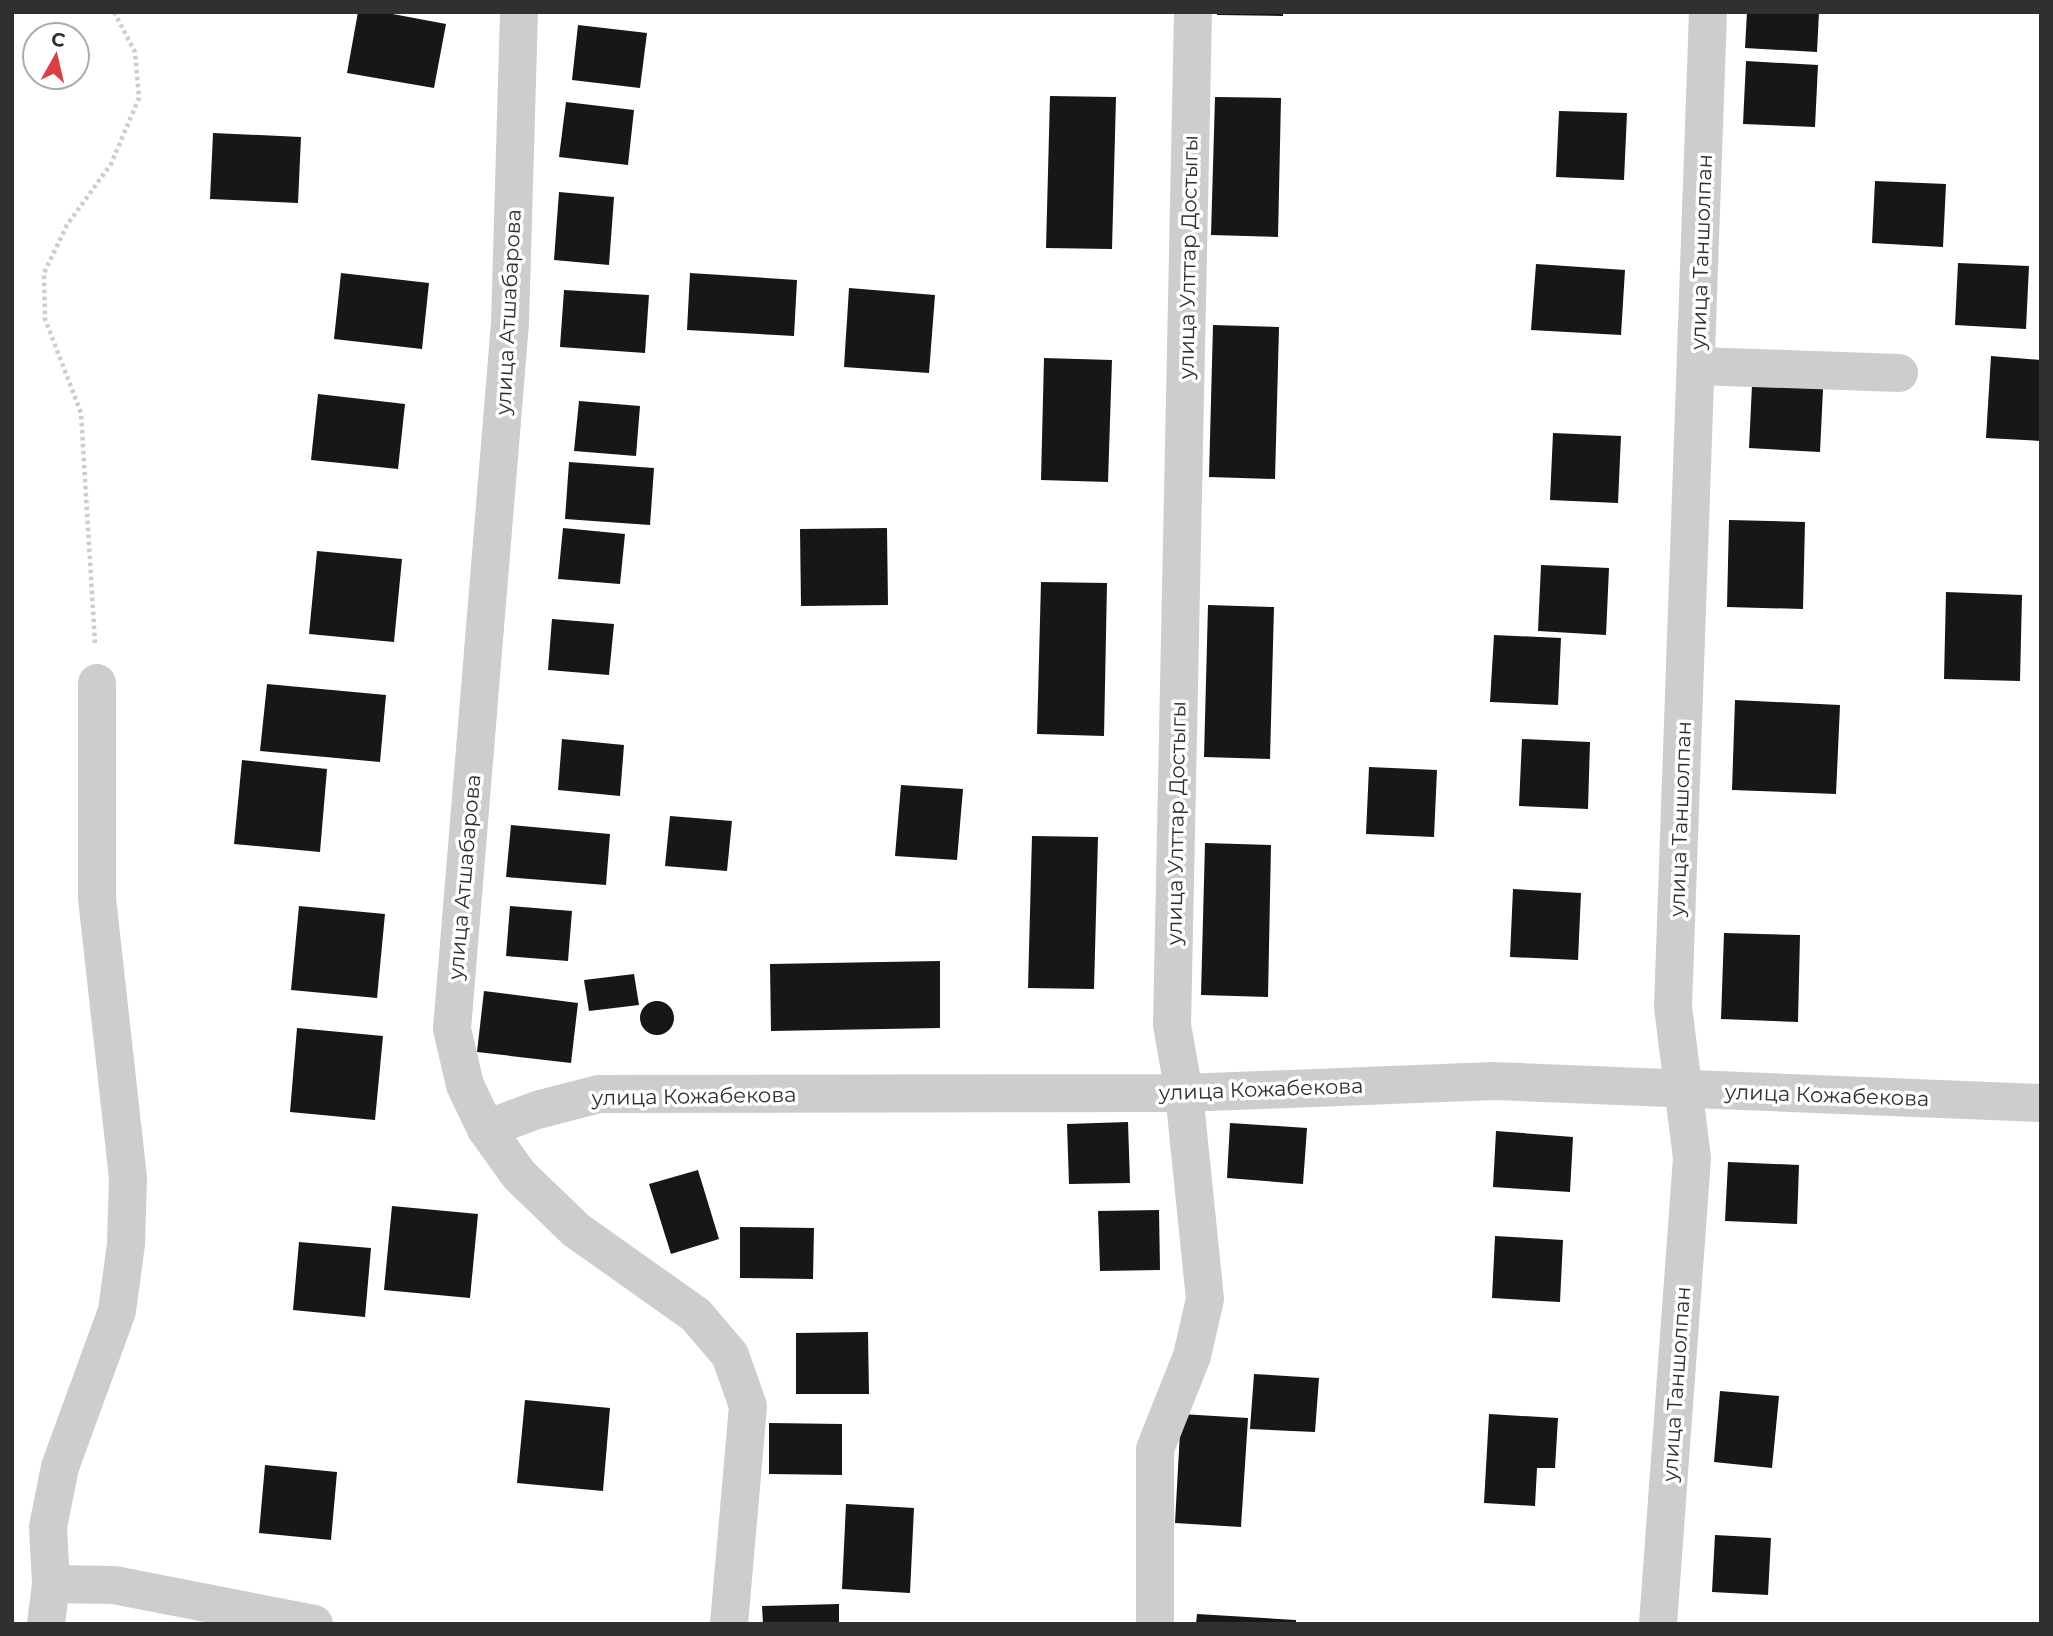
<svg xmlns="http://www.w3.org/2000/svg" width="2053" height="1636" viewBox="0 0 2053 1636" font-family="Montserrat,sans-serif">
	<style>
		.building { fill: #171717 }
		.lines { fill: none; stroke-linecap: round; stroke-linejoin: round }
		.path { stroke: #cdcdcd; stroke-width: 4.5; stroke-dasharray: 3.5 3.5; stroke-linecap: butt }
		.street { stroke: #cdcdcd; stroke-width: 38 }
		.labels { text-anchor: middle; dominant-baseline: central; stroke-width: 7; stroke-linejoin: round; paint-order: stroke }
		.street-label { font-size: 21px; fill: #303030; stroke: #fff }
	</style>
	<rect width="100%" height="100%" fill="#fff"/>
	<g class="building">
		<path d="M358,12H382L446,24L434,88L347,73Z"/>
		<path d="M1217,12H1283V16L1217,15Z"/>
		<path d="M1747,12H1819L1817,52L1745,48Z"/>
		<path d="M578,25L647,33L640,88L572,80Z"/>
		<path d="M1746,61L1818,65L1815,127L1743,124Z"/>
		<path d="M1050,96L1116,97L1112,249L1046,248Z"/>
		<path d="M1215,97L1281,98L1278,237L1211,235Z"/>
		<path d="M566,102L634,110L628,165L559,157Z"/>
		<path d="M1559,111L1627,113L1624,180L1556,177Z"/>
		<path d="M213,133L301,137L298,203L210,199Z"/>
		<path d="M1875,181L1946,184L1943,247L1872,243Z"/>
		<path d="M559,192L614,197L609,265L554,260Z"/>
		<path d="M1958,263L2029,266L2026,329L1955,325Z"/>
		<path d="M1536,264L1625,270L1621,335L1531,330Z"/>
		<path d="M341,273L429,283L422,349L334,339Z"/>
		<path d="M690,273L797,280L794,336L687,330Z"/>
		<path d="M849,288L935,295L929,373L844,367Z"/>
		<path d="M564,290L649,295L645,353L560,347Z"/>
		<path d="M1213,325L1279,327L1275,479L1209,477Z"/>
		<path d="M1991,356L2041,360V441L1986,438Z"/>
		<path d="M1044,358L1112,360L1108,482L1041,480Z"/>
		<path d="M1752,385L1823,389L1820,452L1749,448Z"/>
		<path d="M318,394L405,404L398,469L311,460Z"/>
		<path d="M579,401L640,406L636,456L574,451Z"/>
		<path d="M1553,433L1621,436L1618,503L1550,500Z"/>
		<path d="M569,462L654,468L650,525L565,519Z"/>
		<path d="M1729,520L1805,522L1803,609L1727,607Z"/>
		<path d="M563,528L625,534L620,584L558,579Z"/>
		<path d="M887,528L888,605L801,606L800,529Z"/>
		<path d="M317,551L402,559L394,642L309,634Z"/>
		<path d="M1541,565L1609,568L1606,635L1538,631Z"/>
		<path d="M1041,582L1107,583L1104,736L1037,734Z"/>
		<path d="M1946,592L2022,595L2020,681L1944,679Z"/>
		<path d="M1208,605L1274,607L1270,759L1204,757Z"/>
		<path d="M552,619L614,624L609,675L548,670Z"/>
		<path d="M1494,635L1561,638L1558,705L1490,702Z"/>
		<path d="M267,684L386,695L380,762L260,751Z"/>
		<path d="M1735,700L1840,705L1836,794L1732,790Z"/>
		<path d="M562,739L624,745L620,796L558,790Z"/>
		<path d="M1522,739L1590,742L1588,809L1519,806Z"/>
		<path d="M242,760L327,769L320,852L234,844Z"/>
		<path d="M1369,767L1437,770L1434,837L1366,834Z"/>
		<path d="M901,785L963,789L957,860L895,856Z"/>
		<path d="M670,816L732,821L727,871L665,866Z"/>
		<path d="M511,825L610,834L606,885L506,877Z"/>
		<path d="M1032,836L1098,837L1094,989L1028,988Z"/>
		<path d="M1205,843L1271,845L1268,997L1201,995Z"/>
		<path d="M1513,889L1581,893L1578,960L1510,957Z"/>
		<path d="M299,906L385,914L377,998L291,990Z"/>
		<path d="M510,906L572,911L568,961L506,956Z"/>
		<path d="M1724,933L1800,935L1798,1022L1721,1019Z"/>
		<path d="M940,961V1028L771,1031L770,964Z"/>
		<path d="M634,974L639,1005L589,1011L584,980Z"/>
		<path d="M484,991L578,1003L571,1063L477,1052Z"/>
		<circle cx="657" cy="1018" r="17"/>
		<path d="M297,1028L383,1036L375,1120L290,1112Z"/>
		<path d="M1128,1122L1130,1183L1069,1184L1067,1124Z"/>
		<path d="M1230,1123L1307,1128L1303,1184L1227,1178Z"/>
		<path d="M1496,1131L1573,1137L1570,1192L1493,1187Z"/>
		<path d="M1728,1162L1799,1165L1797,1224L1725,1221Z"/>
		<path d="M698,1170L719,1239L671,1254L649,1184Z"/>
		<path d="M392,1206L478,1214L470,1298L384,1290Z"/>
		<path d="M1159,1210L1160,1270L1100,1271L1098,1211Z"/>
		<path d="M740,1227L814,1228L813,1279L740,1278Z"/>
		<path d="M1495,1236L1563,1240L1560,1302L1492,1298Z"/>
		<path d="M299,1242L371,1248L365,1317L293,1310Z"/>
		<path d="M868,1332L869,1394H796V1333Z"/>
		<path d="M1254,1374L1319,1378L1315,1432L1250,1429Z"/>
		<path d="M1720,1391L1779,1396L1772,1468L1714,1462Z"/>
		<path d="M525,1400L610,1408L603,1491L517,1483Z"/>
		<path d="M1181,1414L1248,1418L1241,1527L1175,1523Z"/>
		<path d="M1489,1414L1558,1418L1555,1468H1537L1535,1506L1484,1503Z"/>
		<path d="M769,1423L842,1424V1475L769,1474Z"/>
		<path d="M265,1465L337,1472L331,1540L259,1533Z"/>
		<path d="M846,1504L914,1508L910,1593L842,1589Z"/>
		<path d="M1715,1535L1771,1538L1768,1595L1712,1592Z"/>
		<path d="M839,1604V1624H763L762,1606Z"/>
		<path d="M1197,1614L1296,1620V1624H1196Z"/>
	</g>
	<g class="lines">
		<path class="path" d="M95,643L81,413L45,319L44,273L67,225L111,164L139,98L135,52L114,12"/>
		<g class="street">
			<path d="M519,12L510,323L452,1029L465,1085L486,1129L519,1175L576,1230L696,1315L730,1355L748,1406L729,1624"/>
			<path d="M1697,366L1899,373"/>
			<path d="M486,1129L537,1110L599,1094L1184,1093L1493,1081L2041,1103"/>
			<path d="M51,1584L114,1585L314,1624"/>
			<path d="M46,1624L51,1584L48,1527L60,1467L117,1311L126,1244L128,1178L97,898V683"/>
			<path d="M1155,1624V1449L1192,1356L1205,1299L1184,1093L1172,1025L1193,12"/>
			<path d="M1658,1624L1692,1158L1673,1007L1708,12"/>
		</g>
	</g>
	<g class="labels">
		<g class="street-label">
			<text transform="translate(1701 252) rotate(-88)">улица Таншолпан</text>
			<text transform="translate(1188 257) rotate(-89)">улица Улттар Достыгы</text>
			<text transform="translate(508 312) rotate(-87)">улица Атшабарова</text>
			<text transform="translate(1680 819) rotate(-88)">улица Таншолпан</text>
			<text transform="translate(1176 823) rotate(-89)">улица Улттар Достыгы</text>
			<text transform="translate(464 877) rotate(-85)">улица Атшабарова</text>
			<text transform="translate(1261 1089) rotate(-2)">улица Кожабекова</text>
			<text transform="translate(1827 1095) rotate(2)">улица Кожабекова</text>
			<text transform="translate(694 1096) rotate(-1)">улица Кожабекова</text>
			<text transform="translate(1676 1384) rotate(-86)">улица Таншолпан</text>
		</g>
	</g>
	<rect width="2053" height="1636" fill="none" stroke="#303030" stroke-width="28"/>
	<g transform="translate(56 56) rotate(8)"><circle r="33" fill="#ffffff" stroke="#acacac" stroke-width="2"/>
	<path d="M0-5L12 26L0 18L-12 26Z" fill="#d84046"/>
	<text y="-10" font-size="19" font-weight="bold" text-anchor="middle" fill="#303030">С</text>
	</g>
</svg>
